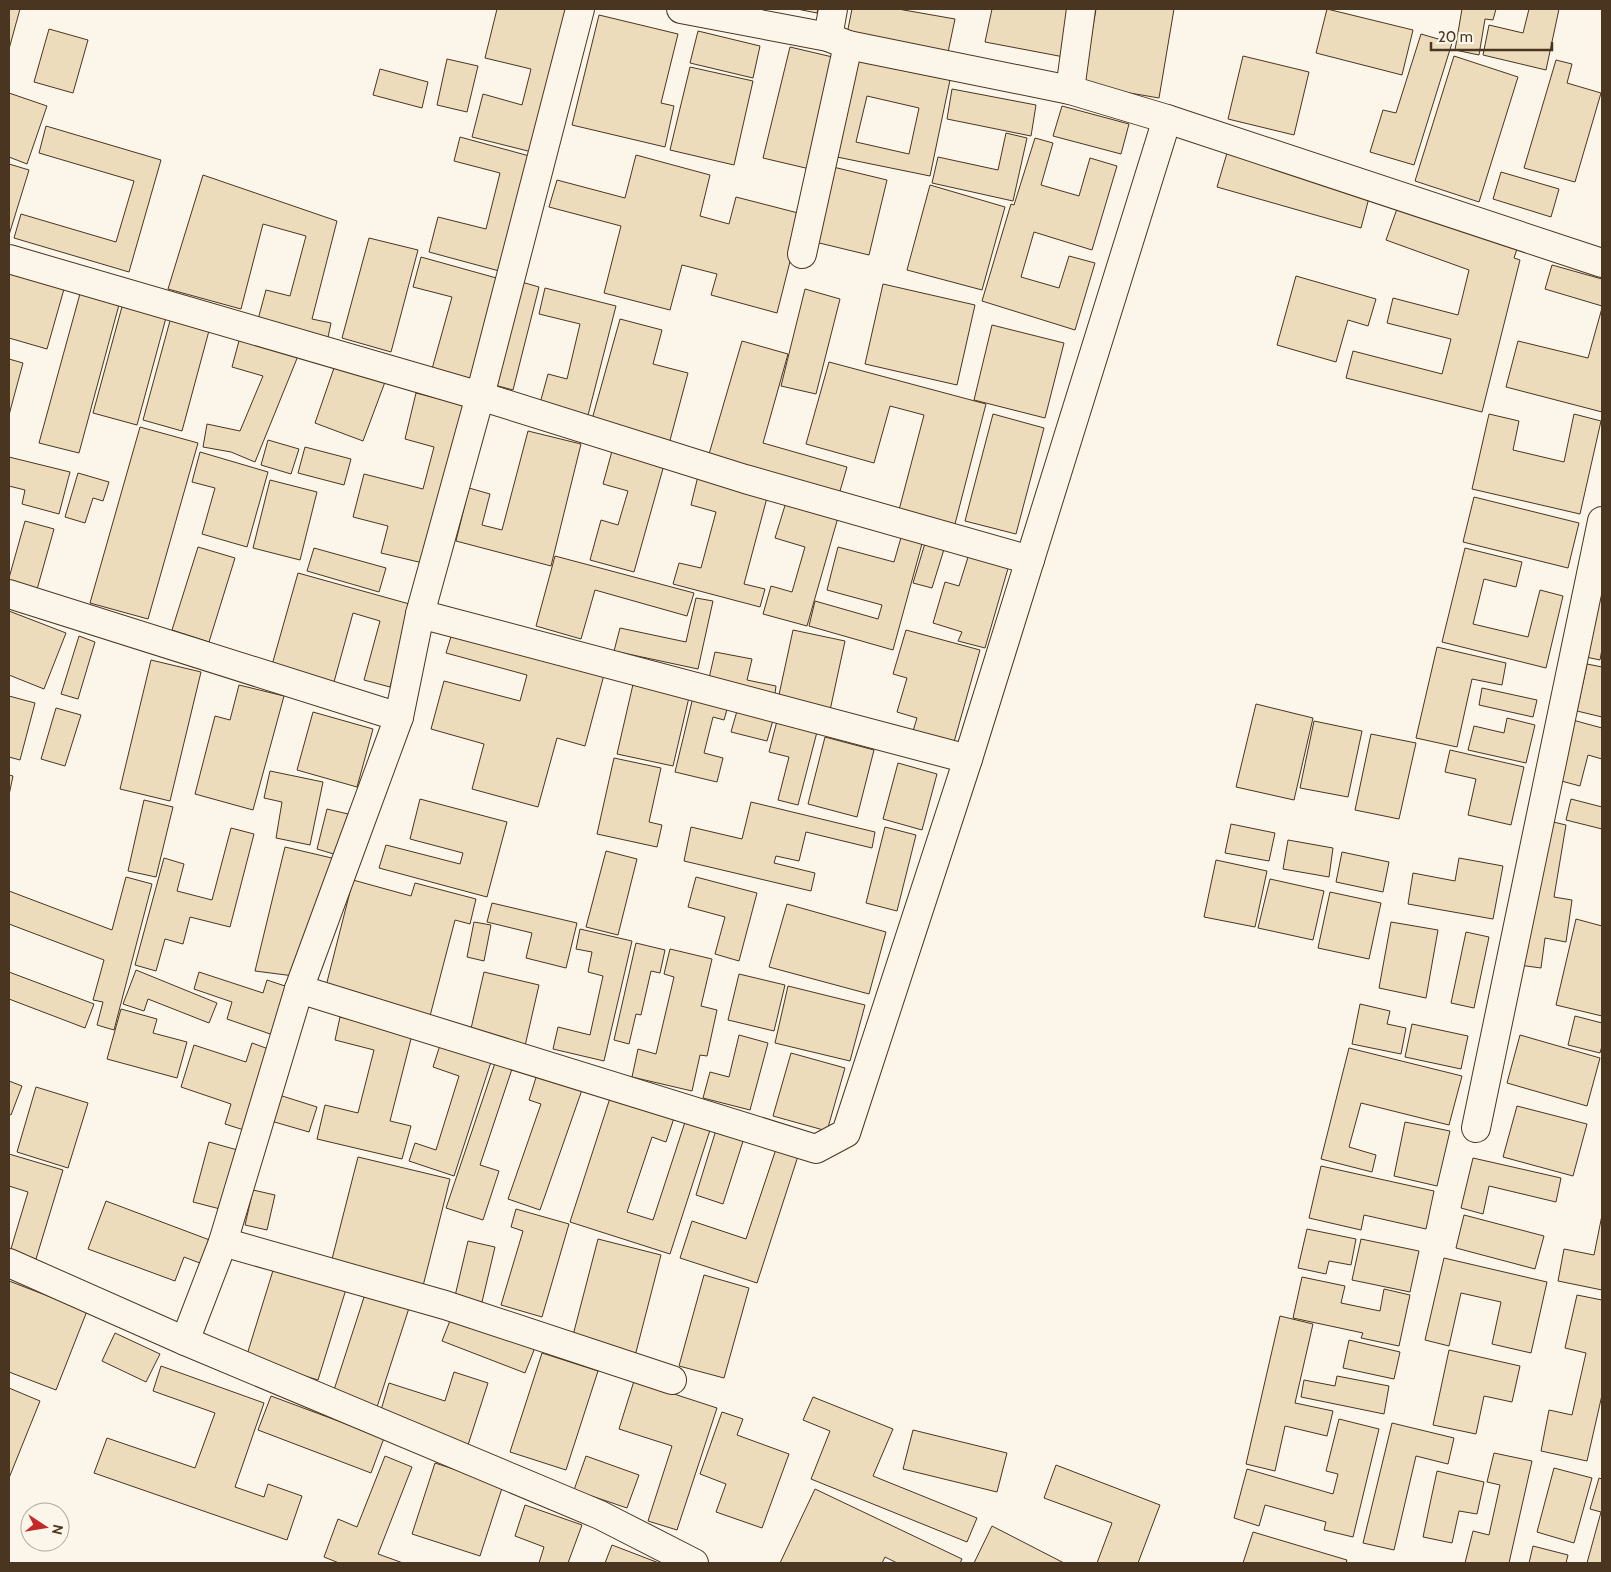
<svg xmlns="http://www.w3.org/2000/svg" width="1611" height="1572" viewBox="0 0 1611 1572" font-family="Cabin,sans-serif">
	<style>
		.building { fill: #ecdcbc; stroke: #4a3520; fill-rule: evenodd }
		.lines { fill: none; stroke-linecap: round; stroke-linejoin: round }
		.minor-casing { stroke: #4a3520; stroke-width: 30 }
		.minor { stroke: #fbf6e9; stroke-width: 28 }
	</style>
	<rect width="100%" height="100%" fill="#fbf6e9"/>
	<g class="building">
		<path d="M9,9H20L9,49Z"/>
		<path d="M497,9H572L536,153L472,137L483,94L522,105L531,69L485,58Z"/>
		<path d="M797,9H818L817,13Z"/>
		<path d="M852,9H898L955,19L947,57L846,39Z"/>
		<path d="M992,9H1073L1064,57L985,42Z"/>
		<path d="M1096,9H1174L1159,98L1083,85Z"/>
		<path d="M1327,9L1413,30L1402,75L1316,53Z"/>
		<path d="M1462,9H1496L1493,20L1485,19L1479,55L1455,50Z"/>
		<path d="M1529,9H1559L1546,70L1483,55L1489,25L1523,33Z"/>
		<path d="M599,15L678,34L661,103L674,106L665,147L572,125Z"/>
		<path d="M49,29L88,40L73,93L34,82Z"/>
		<path d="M698,31L760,46L753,78L690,63Z"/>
		<path d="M1421,34L1452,43L1414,165L1370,152L1383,110L1396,113Z"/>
		<path d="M790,47L841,59L814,170L763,158Z"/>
		<path d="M1243,56L1309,72L1294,135L1228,119Z"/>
		<path d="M1454,56L1518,77L1479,202L1415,181Z"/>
		<path d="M447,59L478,66L467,112L437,105Z"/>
		<path d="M1556,60L1572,64L1567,83L1601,93L1575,182L1524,168Z"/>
		<path d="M857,61L950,80L930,176L837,157ZM867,96L919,108L909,154L856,142Z"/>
		<path d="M690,67L753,81L734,165L670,150Z"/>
		<path d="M380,69L428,82L422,108L373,95Z"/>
		<path d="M952,89L1036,105L1031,136L947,119Z"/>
		<path d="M9,93L47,106L27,164L9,157Z"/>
		<path d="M1062,106L1129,124L1121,154L1053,136Z"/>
		<path d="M46,126L161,160L129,272L14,238L21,214L116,242L134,181L39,153Z"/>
		<path d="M1006,133L1027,138L1013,201L932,183L938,157L998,170Z"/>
		<path d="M460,137L533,157L503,272L429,252L438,217L486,229L500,173L454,161Z"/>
		<path d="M1035,138L1053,143L1041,185L1079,196L1090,158L1117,166L1092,250L1034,232L1021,277L1059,288L1069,256L1095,263L1075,330L982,301L1011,204L1014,205Z"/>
		<path d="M1227,153L1370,194L1361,228L1217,187Z"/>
		<path d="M636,155L710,175L700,216L729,224L736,197L802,214L777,313L711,295L717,274L682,265L670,310L604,293L621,226L549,207L557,180L625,198Z"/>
		<path d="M9,164L29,170L9,235Z"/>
		<path d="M829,166L887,180L869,255L811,241Z"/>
		<path d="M1501,172L1559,189L1551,217L1493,199Z"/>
		<path d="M203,175L337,221L312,319L331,323L327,342L257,323L266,290L290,296L306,236L263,224L241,309L168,289Z"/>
		<path d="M930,185L1005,207L982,290L907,270Z"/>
		<path d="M1398,206L1517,249L1514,258L1520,260L1482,412L1346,378L1353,351L1442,374L1451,339L1387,323L1393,298L1458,315L1469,270L1386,240Z"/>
		<path d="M369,238L418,250L391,352L342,338Z"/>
		<path d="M421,257L500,279L473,381L432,369L452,297L413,287Z"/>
		<path d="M1552,265L1602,279V306L1545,289Z"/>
		<path d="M9,267L66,282L47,349L9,338Z"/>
		<path d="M1296,276L1376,299L1368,326L1348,320L1336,362L1277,345Z"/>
		<path d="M518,281L539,287L513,390L491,384Z"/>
		<path d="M883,284L975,305L957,385L865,364Z"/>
		<path d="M545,288L616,306L587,419L539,407L548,374L567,379L580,324L539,314Z"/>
		<path d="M805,289L840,299L816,394L781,386Z"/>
		<path d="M81,290L120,301L79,453L39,443Z"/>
		<path d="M123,303L167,314L137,425L93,413Z"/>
		<path d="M1602,308V412L1506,387L1518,341L1588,358Z"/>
		<path d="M171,317L210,327L182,431L143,420Z"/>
		<path d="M620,319L662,330L653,364L688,373L669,444L591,423Z"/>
		<path d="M992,325L1064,343L1045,418L974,400Z"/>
		<path d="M240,337L298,356L255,462L231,452L203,447L207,424L240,431L263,376L232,367Z"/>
		<path d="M742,341L788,354L763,443L847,467L838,498L707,461Z"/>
		<path d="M9,359L23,363L9,415Z"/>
		<path d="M829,362L986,404L955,524L899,510L924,415L890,406L874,463L806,444Z"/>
		<path d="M335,365L385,382L363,441L315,423Z"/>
		<path d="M416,393L467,406L427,564L381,553L388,526L353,517L364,474L423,489L434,447L405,439Z"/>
		<path d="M993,414L1044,428L1016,534L965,521Z"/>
		<path d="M1489,414L1519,421L1513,450L1564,462L1574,414L1601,421L1580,514L1472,489Z"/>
		<path d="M140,427L198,443L148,619L90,603Z"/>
		<path d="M528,431L581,444L551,566L456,541L469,488L490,494L482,525L502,530Z"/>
		<path d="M268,440L299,449L291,474L261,465Z"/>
		<path d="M305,447L351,459L344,485L298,473Z"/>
		<path d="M612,451L664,465L634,572L590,560L601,520L618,525L628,491L603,484Z"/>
		<path d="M200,452L268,472L247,547L202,534L215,488L192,482Z"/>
		<path d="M9,457L70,472L59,514L22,504L25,490L9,486Z"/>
		<path d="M78,473L109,482L103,501L93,498L85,523L65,517Z"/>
		<path d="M698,476L768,494L744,584L765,589L760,607L673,584L679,563L701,568L716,512L691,505Z"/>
		<path d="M270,480L317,492L300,560L253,548Z"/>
		<path d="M1474,497L1579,523L1568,568L1463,542Z"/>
		<path d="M787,499L839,514L807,626L763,614L771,586L792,592L805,547L775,538Z"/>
		<path d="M25,521L54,529L36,593L9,586V578Z"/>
		<path d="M902,534L923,540L893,650L809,626L815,601L878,619L882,605L827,590L838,547L894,562Z"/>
		<path d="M926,540L945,546L932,588L913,583Z"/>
		<path d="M198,547L235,558L209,642L172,630Z"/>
		<path d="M314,548L386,568L379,592L307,571Z"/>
		<path d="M1465,548L1522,562L1516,587L1484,579L1473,624L1528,637L1540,590L1563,596L1546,668L1442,642Z"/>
		<path d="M969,554L1009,565L985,648L958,641L962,632L933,623L945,582L959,586Z"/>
		<path d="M555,556L694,593L687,616L595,590L581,639L536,626Z"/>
		<path d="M298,573L413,605L390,687L364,680L380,621L353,613L334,682L272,665Z"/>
		<path d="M1602,575V649L1600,660L1581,656Z"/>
		<path d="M696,598L713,601L698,669L614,651L620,628L686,642Z"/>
		<path d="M9,611L66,633L44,689L9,675Z"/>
		<path d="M453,630L605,671L585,746L557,738L538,807L472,789L484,744L431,729L444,681L520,701L527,675L446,653Z"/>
		<path d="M793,630L845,641L829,715L777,704Z"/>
		<path d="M906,630L980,650L954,742L913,731L917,718L897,712L907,678L893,674Z"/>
		<path d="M79,636L95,642L78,699L61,694Z"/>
		<path d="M1437,647L1506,663L1502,685L1472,679L1457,747L1416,738Z"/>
		<path d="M715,652L752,659L747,680L776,686L774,701L707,687Z"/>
		<path d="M151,660L201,672L170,801L120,789Z"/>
		<path d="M1587,664L1602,667V717L1577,711Z"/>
		<path d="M634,680L690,693L673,766L617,754Z"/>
		<path d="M239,685L284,696L253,810L195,794L215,716L230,720Z"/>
		<path d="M1482,688L1537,700L1533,717L1479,705Z"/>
		<path d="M694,693L729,702L724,720L713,717L704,753L723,758L717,782L675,772Z"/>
		<path d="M9,696L35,703L20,760L9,757Z"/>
		<path d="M1256,704L1313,718L1294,800L1236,787Z"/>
		<path d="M56,708L81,715L65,766L41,759Z"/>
		<path d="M737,711L773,720L767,741L731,732Z"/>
		<path d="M313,712L373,729L357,787L297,770Z"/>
		<path d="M1507,718L1535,725L1526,763L1468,750L1474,726L1504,733Z"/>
		<path d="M1569,719L1602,728V759L1588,755L1580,786L1554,779Z"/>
		<path d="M777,721L817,732L798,805L778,800L789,757L769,752Z"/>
		<path d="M1314,721L1362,731L1348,797L1300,788Z"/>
		<path d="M1371,734L1416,743L1399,819L1355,810Z"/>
		<path d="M825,737L874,750L857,817L808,804Z"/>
		<path d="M1450,750L1524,767L1511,825L1468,815L1476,779L1445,772Z"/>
		<path d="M614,758L661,768L649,822L662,825L657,847L597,834Z"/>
		<path d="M898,763L937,774L922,830L883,819Z"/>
		<path d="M270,771L323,782L310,845L276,838L282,802L264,798Z"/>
		<path d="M9,775L13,776L9,795Z"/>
		<path d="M420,799L507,822L487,897L379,868L386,845L460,864L463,853L410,839Z"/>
		<path d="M1571,799L1602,807V829L1566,820Z"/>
		<path d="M144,800L173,807L156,877L128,871Z"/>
		<path d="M751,802L875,832L872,848L806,832L799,861L776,856L774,863L815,873L811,891L684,861L691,827L742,839Z"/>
		<path d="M327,809L348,814L337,855L317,849Z"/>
		<path d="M1545,820L1566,825L1554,897L1572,900L1566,942L1545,938L1541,968L1519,965Z"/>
		<path d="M1231,824L1275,833L1269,861L1225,853Z"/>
		<path d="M885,827L916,835L897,911L866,903Z"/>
		<path d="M231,828L254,834L230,927L190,917L183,944L165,939L156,971L135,965L164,858L184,864L177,891L212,900Z"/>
		<path d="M1288,840L1333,848L1329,877L1283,869Z"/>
		<path d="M285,847L336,859L294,976L255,971Z"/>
		<path d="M606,851L637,859L618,935L586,927Z"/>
		<path d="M1342,852L1389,862L1383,892L1336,882Z"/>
		<path d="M1459,858L1503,866L1493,919L1408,904L1413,873L1455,881Z"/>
		<path d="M1216,860L1267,871L1255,927L1204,917Z"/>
		<path d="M126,877L152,884L114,1030L97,1025L103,1002L93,1000L104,960L9,924V891L112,930Z"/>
		<path d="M696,877L757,893L739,961L715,954L725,917L688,907Z"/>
		<path d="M1270,879L1324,891L1313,940L1258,928Z"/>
		<path d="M353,880L411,896L415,883L476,899L470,924L455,920L430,1016L325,990Z"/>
		<path d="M1330,892L1381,903L1369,959L1318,948Z"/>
		<path d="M492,903L577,923L566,968L526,958L532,933L487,922Z"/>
		<path d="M787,904L886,932L869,994L769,967Z"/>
		<path d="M1576,919L1602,926V1016L1556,1005Z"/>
		<path d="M474,922L491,925L484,961L467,957Z"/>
		<path d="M1391,922L1438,930L1426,998L1379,988Z"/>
		<path d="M580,929L632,941L604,1061L553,1049L558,1027L590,1035L603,976L588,972L592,952L576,949Z"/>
		<path d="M1466,932L1489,937L1474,1008L1451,1003Z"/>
		<path d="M636,943L665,950L660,973L651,971L641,1015L636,1014L629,1044L614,1040Z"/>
		<path d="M670,949L712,959L701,1006L717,1010L707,1056L700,1055L692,1091L632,1077L638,1049L656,1054L674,977L664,974Z"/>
		<path d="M136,970L217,1003L209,1023L148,999L144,1011L123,1004Z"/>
		<path d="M9,972L94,1004L85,1028L9,999Z"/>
		<path d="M199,972L263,993L267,980L291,988L276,1036L227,1019L232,1002L194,989Z"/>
		<path d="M484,972L539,985L525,1046L470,1033Z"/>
		<path d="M739,974L785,985L774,1031L728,1020Z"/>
		<path d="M788,986L865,1005L850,1061L775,1043Z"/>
		<path d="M1360,1004L1390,1011L1387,1024L1406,1028L1401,1054L1352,1044Z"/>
		<path d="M121,1009L157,1019L153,1033L187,1042L177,1078L107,1059Z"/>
		<path d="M1575,1016L1602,1023V1046L1600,1053L1568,1045Z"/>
		<path d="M340,1017L412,1035L390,1121L411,1126L402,1159L317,1139L325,1105L358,1113L374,1050L335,1040Z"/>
		<path d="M1412,1024L1468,1036L1461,1069L1405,1057Z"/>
		<path d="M739,1035L768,1043L750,1110L703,1098L710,1072L729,1077Z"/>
		<path d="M1520,1035L1600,1058L1587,1106L1507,1083Z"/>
		<path d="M441,1042L492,1059L454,1176L409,1161L415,1143L436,1150L459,1076L433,1067Z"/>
		<path d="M252,1043L274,1051L247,1131L225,1124L231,1104L181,1087L194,1045L246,1062Z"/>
		<path d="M1349,1048L1462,1076L1449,1125L1361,1103L1349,1147L1376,1155L1372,1172L1321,1159Z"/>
		<path d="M791,1053L845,1068L827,1131L773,1116Z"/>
		<path d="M495,1063L512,1069L480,1165L499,1171L483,1220L446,1208Z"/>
		<path d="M538,1071L583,1087L540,1210L508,1199L541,1104L529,1100Z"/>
		<path d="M9,1081L22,1086L11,1115L9,1114Z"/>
		<path d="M36,1087L88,1103L68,1168L17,1152Z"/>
		<path d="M279,1095L317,1107L309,1132L271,1121Z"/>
		<path d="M610,1098L674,1118L666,1142L652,1137L627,1212L653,1220L685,1122L710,1130L670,1254L570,1222Z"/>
		<path d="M1517,1106L1587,1124L1573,1176L1503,1157Z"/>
		<path d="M1405,1122L1450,1131L1437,1186L1394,1176Z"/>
		<path d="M716,1130L744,1138L723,1204L696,1195Z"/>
		<path d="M209,1142L241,1151L224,1210L193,1202Z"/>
		<path d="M777,1146L799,1153L757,1283L680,1258L692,1221L746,1239Z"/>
		<path d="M9,1154L63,1170L36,1259L10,1252L28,1192L9,1186Z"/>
		<path d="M358,1157L450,1179L423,1286L331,1263Z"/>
		<path d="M1473,1158L1561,1178L1556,1202L1489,1186L1483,1214L1461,1208Z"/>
		<path d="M1321,1166L1434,1191L1426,1229L1364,1215L1361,1230L1309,1218Z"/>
		<path d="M253,1190L275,1195L267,1230L245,1225Z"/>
		<path d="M106,1201L215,1242L205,1265L184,1257L175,1281L88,1249Z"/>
		<path d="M516,1209L569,1224L542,1317L501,1305L523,1231L511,1227Z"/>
		<path d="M1464,1215L1544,1236L1535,1269L1456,1248Z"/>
		<path d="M1602,1215V1290L1558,1281L1564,1249L1594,1255Z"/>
		<path d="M1307,1229L1356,1239L1351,1265L1329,1261L1326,1274L1298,1268Z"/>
		<path d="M598,1239L661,1255L634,1360L571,1343Z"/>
		<path d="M1361,1239L1419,1251L1410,1292L1352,1280Z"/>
		<path d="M468,1241L495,1247L482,1302L455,1296Z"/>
		<path d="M1444,1258L1547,1282L1531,1353L1492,1344L1501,1302L1461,1293L1449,1346L1425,1340Z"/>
		<path d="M275,1264L347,1286L318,1380L246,1358Z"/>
		<path d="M704,1275L749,1288L724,1378L679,1366Z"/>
		<path d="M1302,1277L1345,1286L1341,1303L1380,1311L1384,1289L1410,1295L1399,1346L1361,1338L1363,1333L1293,1318Z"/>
		<path d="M9,1281L87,1311L56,1390L9,1372Z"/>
		<path d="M366,1291L410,1305L377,1407L333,1393Z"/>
		<path d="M1577,1295L1602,1300V1395L1587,1461L1541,1451L1549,1410L1572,1415L1586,1353L1565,1348Z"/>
		<path d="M453,1313L536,1345L525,1373L442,1341Z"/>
		<path d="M1280,1316L1313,1324L1295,1403L1333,1411L1327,1436L1285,1426L1275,1471L1246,1464Z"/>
		<path d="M115,1333L160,1354L146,1382L102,1361Z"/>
		<path d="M1349,1340L1400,1352L1394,1379L1343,1368Z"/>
		<path d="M1449,1350L1520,1366L1512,1402L1484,1396L1476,1434L1433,1425Z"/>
		<path d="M542,1353L598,1371L566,1470L510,1452Z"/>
		<path d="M161,1366L264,1403L235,1487L264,1497L268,1484L302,1496L287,1540L94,1473L107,1438L195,1468L215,1413L153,1391Z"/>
		<path d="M454,1372L488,1383L468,1445L379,1417L389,1383L445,1401Z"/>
		<path d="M1337,1376L1389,1386L1384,1414L1301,1397L1304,1380L1335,1386Z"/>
		<path d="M634,1381L717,1408L677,1530L648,1521L672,1446L619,1429Z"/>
		<path d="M9,1388L40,1401L9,1478Z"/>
		<path d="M271,1396L384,1438L371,1473L258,1430Z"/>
		<path d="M813,1397L893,1429L873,1476L977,1518L967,1542L811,1479L830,1431L803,1420Z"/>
		<path d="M722,1412L743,1419L737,1435L789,1454L762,1528L716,1512L726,1484L700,1474Z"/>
		<path d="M1339,1419L1379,1429L1353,1537L1324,1530L1326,1522L1265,1505L1259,1526L1234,1518L1247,1469L1333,1494L1338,1474L1326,1471Z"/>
		<path d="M1392,1423L1454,1438L1448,1464L1416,1456L1394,1550L1363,1543Z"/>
		<path d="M913,1430L1007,1453L997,1492L903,1469Z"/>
		<path d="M1494,1453L1532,1461L1509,1563H1465L1473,1531L1489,1535L1500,1485L1487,1482Z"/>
		<path d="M385,1456L412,1467L378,1554L403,1563H339L324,1557L338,1519L357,1527Z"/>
		<path d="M586,1456L639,1475L627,1508L574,1490Z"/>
		<path d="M435,1463L503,1485L480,1556L412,1534Z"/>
		<path d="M1056,1465L1160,1505L1138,1563H1097L1112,1523L1044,1498Z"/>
		<path d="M1554,1468L1592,1478L1574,1543L1537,1532Z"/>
		<path d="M1437,1471L1484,1482L1477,1514L1459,1511L1452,1543L1423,1537Z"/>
		<path d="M1599,1478L1602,1479V1563H1587L1601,1512L1590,1509Z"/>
		<path d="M815,1489L962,1559L960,1563H897L885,1557L882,1563H780Z"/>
		<path d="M525,1505L582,1525L568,1563H539L544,1547L515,1536Z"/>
		<path d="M992,1526L1064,1563H974Z"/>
		<path d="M1253,1532L1347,1560L1346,1563H1243Z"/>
		<path d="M612,1545L659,1563H605Z"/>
		<path d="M1533,1546L1568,1555L1566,1563H1529Z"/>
	</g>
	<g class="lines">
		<g class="minor-casing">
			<g id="minor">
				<path d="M681,9L828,37L848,45L1070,90L1167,119L1602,263"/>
				<path d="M828,37L833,9"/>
				<path d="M1070,90L1081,9"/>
				<path d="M802,254L848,45"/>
				<path d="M9,259L480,396L745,479L1030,560"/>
				<path d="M9,594L399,717"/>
				<path d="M420,614L968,759"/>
				<path d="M299,989L816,1149L846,1133L968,759L1167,119"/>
				<path d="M1476,1128L1602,521"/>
				<path d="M223,1242L445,1305L672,1380"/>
				<path d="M9,1263L185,1341L600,1515L694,1563"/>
				<path d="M185,1341L223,1242L299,989L399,717L420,614L480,396L580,9"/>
			</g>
		</g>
		<use href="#minor" class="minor"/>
	</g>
	<rect width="1611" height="1572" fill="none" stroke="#4a3520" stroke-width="20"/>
	<g transform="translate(45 1527) rotate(102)"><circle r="24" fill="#fbf6e9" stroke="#b4a999"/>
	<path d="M0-4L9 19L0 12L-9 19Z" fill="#c62828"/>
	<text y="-8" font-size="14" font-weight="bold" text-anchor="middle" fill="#4a3520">N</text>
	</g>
	<path d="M1431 42v8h121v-8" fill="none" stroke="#4a3520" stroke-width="2.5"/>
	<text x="1438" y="42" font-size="15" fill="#4a3520" stroke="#fbf6e9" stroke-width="4" paint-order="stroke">20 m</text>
</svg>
